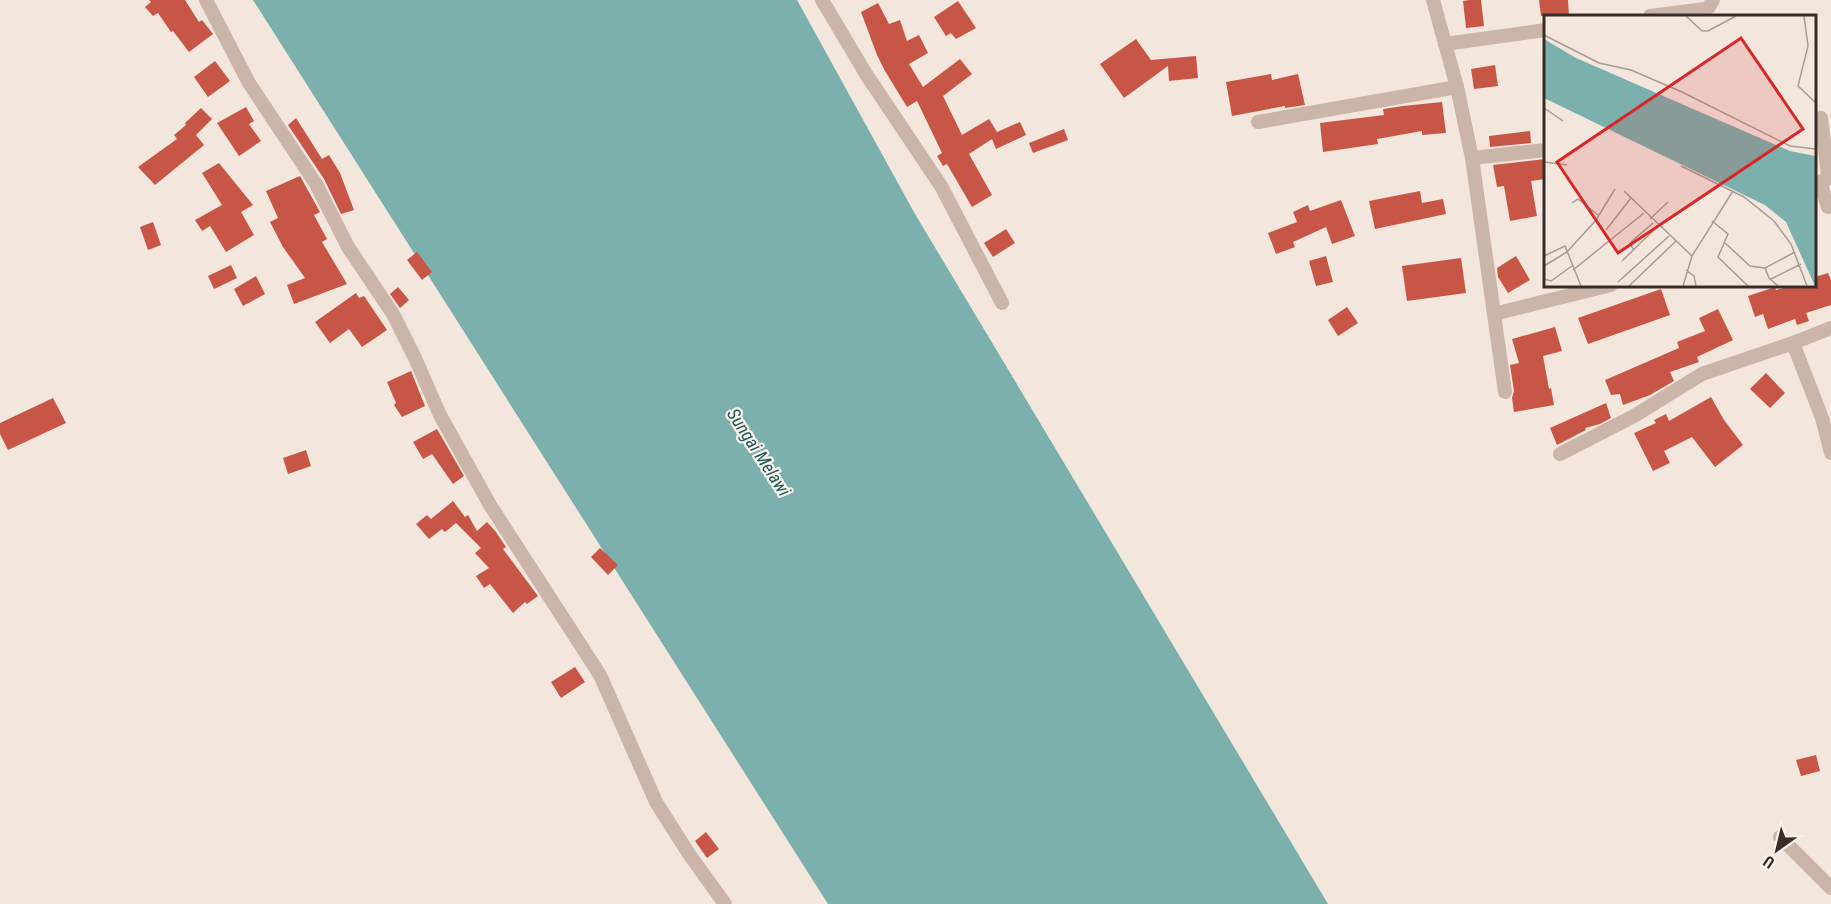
<svg xmlns="http://www.w3.org/2000/svg" width="1831" height="904" viewBox="0 0 1831 904" font-family="'Roboto Condensed',sans-serif">
	<style>
		.water { fill: #7bb0ad }
		.building { fill: #c85646 }
		.lines { fill: none; stroke-linecap: round; stroke-linejoin: round }
		.minor { stroke: #cbb4a8; stroke-width: 14 }
		.labels { text-anchor: middle; dominant-baseline: central; stroke-width: 4.5; stroke-linejoin: round; paint-order: stroke }
		.water-label { font-size: 18px; font-style: italic; fill: #1d5b58; stroke: #faf1ea }
		.inset-road { fill: none; stroke: #a89c95; stroke-width: 1.5 }
		.view { fill: #d62828; fill-opacity: 0.15; stroke: #d62828; stroke-width: 3 }
		.inset-edge { fill: none; stroke: #382c29; stroke-width: 3 }
	</style>
	<rect width="100%" height="100%" fill="#f3e6dd"/>
	<path class="water" d="M253,0H797L915,214L1328,904H828Z"/>
	<g class="building">
		<path d="M149,0H185L199,22L202,20L213,34L189,52L173,31L171,32L158,13L153,16L145,7L151,2Z"/>
		<path d="M1470,0H1481L1484,26L1466,28L1463,1Z"/>
		<path d="M1539,0H1568L1569,16H1541Z"/>
		<path d="M958,1L976,28L956,39L951,33L946,36L934,17Z"/>
		<path d="M878,3L889,24L900,20L907,41L919,35L928,53L909,64L923,87L960,59L972,74L943,96L962,135L989,119L997,132L1020,122L1026,135L996,149L992,139L969,154L992,195L972,207L947,164L943,166L937,156L942,153L917,101L907,107L885,71L877,55L861,12Z"/>
		<path d="M1136,39L1151,60L1196,56L1198,78L1169,81L1168,66L1124,98L1100,64Z"/>
		<path d="M215,61L230,81L208,97L194,77Z"/>
		<path d="M1495,65L1498,86L1474,89L1471,69Z"/>
		<path d="M1271,74L1272,80L1298,74L1305,105L1285,108V106L1232,116L1226,82Z"/>
		<path d="M1442,102L1446,133L1422,135V131L1377,139L1378,144L1323,152L1320,123L1384,115L1383,109L1403,106Z"/>
		<path d="M246,107L254,121L249,124L261,141L239,156L217,123Z"/>
		<path d="M201,108L212,119L196,135L204,145L155,185L138,167L177,139L174,135L186,125L185,123Z"/>
		<path d="M296,118L322,159L329,155L340,173L354,210L341,214L324,179L288,125Z"/>
		<path d="M1064,129L1068,140L1033,153L1029,143Z"/>
		<path d="M1530,131L1531,143L1490,147L1489,136Z"/>
		<path d="M1545,159L1546,179L1531,181L1537,216L1510,221L1504,186L1497,187L1493,165Z"/>
		<path d="M219,163L253,205L241,212L254,235L226,252L210,226L202,231L195,220L222,205L202,173Z"/>
		<path d="M300,176L320,212L314,215L327,239L322,242L347,284L294,304L287,285L305,278L283,247L270,222L278,218L266,191Z"/>
		<path d="M1420,191L1422,203L1443,199L1446,214L1375,229L1369,201Z"/>
		<path d="M1341,200L1355,236L1332,244L1326,227L1293,242L1295,247L1276,254L1268,233L1297,222L1293,212L1308,205L1310,211Z"/>
		<path d="M153,222L161,245L148,250L140,227Z"/>
		<path d="M1006,229L1015,243L993,257L984,243Z"/>
		<path d="M417,252L432,272L422,280L407,260Z"/>
		<path d="M1326,256L1333,282L1316,286L1309,261Z"/>
		<path d="M1516,256L1530,280L1508,293L1498,277L1497,268Z"/>
		<path d="M1461,258L1466,293L1407,301L1402,266Z"/>
		<path d="M231,265L237,278L214,289L208,276Z"/>
		<path d="M1828,273L1831,280V305L1806,313L1809,321L1797,325L1795,319L1768,329L1763,314L1755,317L1748,296L1775,287L1776,290L1793,285H1815V277Z"/>
		<path d="M256,276L265,294L243,306L234,289Z"/>
		<path d="M398,287L409,300L400,308L390,294Z"/>
		<path d="M1661,289L1670,315L1588,344L1578,318Z"/>
		<path d="M356,293L359,298L364,296L387,330L362,347L349,329L330,343L315,322Z"/>
		<path d="M1347,307L1358,323L1338,336L1328,320Z"/>
		<path d="M1718,309L1733,340L1697,357L1699,362L1670,372L1674,381L1650,395L1623,405L1620,394L1611,395L1605,380L1679,348L1677,342L1705,331L1699,318Z"/>
		<path d="M1555,327L1562,351L1543,356L1549,389L1551,388L1554,405L1514,412L1512,398L1514,391L1510,365L1519,363L1512,339Z"/>
		<path d="M411,371L425,406L402,417L394,405L396,403L387,382Z"/>
		<path d="M1766,373L1785,393L1770,408L1750,389Z"/>
		<path d="M1711,397L1724,420L1743,445L1715,467L1692,437L1664,451L1670,463L1653,471L1634,433L1656,423L1654,420L1666,414L1669,421Z"/>
		<path d="M53,398L66,423L8,450L0,434V423Z"/>
		<path d="M1606,403L1611,418L1600,424L1585,428L1586,430L1557,445L1550,428Z"/>
		<path d="M437,429L464,476L453,484L432,454L423,459L413,442Z"/>
		<path d="M306,450L311,466L288,474L283,458Z"/>
		<path d="M453,501L465,517L468,515L477,531L487,522L496,532L506,547L503,549L538,596L527,604L525,602L513,613L490,584L484,588L476,576L489,568L475,553L481,548L456,523L445,532L442,529L429,539L416,524L427,515L431,519Z"/>
		<path d="M600,548L618,565L608,575L591,557Z"/>
		<path d="M575,667L585,682L561,698L551,682Z"/>
		<path d="M1816,755L1820,771L1801,776L1796,760Z"/>
		<path d="M706,832L719,849L707,858L695,841Z"/>
	</g>
	<g class="lines">
		<g class="minor">
			<path d="M206,0L249,83L316,184L348,247L393,314L415,358L440,415L490,505L600,675L656,802L689,854L725,904"/>
			<path d="M822,0L866,74L941,186L1002,303"/>
			<path d="M1433,0L1457,87L1472,158L1505,392"/>
			<path d="M1650,16L1705,9L1709,7L1713,0"/>
			<path d="M1445,44L1546,30"/>
			<path d="M1821,118L1828,175L1827,179L1820,182L1828,207"/>
			<path d="M1258,122L1457,87"/>
			<path d="M1472,158L1546,150"/>
			<path d="M1494,314L1611,285"/>
			<path d="M1793,343L1822,418L1831,453"/>
			<path d="M1560,454L1634,416L1702,374L1793,343L1831,328"/>
			<path d="M1780,837L1831,888"/>
		</g>
	</g>
	<g class="labels">
		<g class="water-label">
			<text transform="translate(759 452) rotate(57)">Sungai Melawi</text>
		</g>
	</g>
	<g transform="translate(1544 15)">
		<rect width="272" height="272" fill="#f3e6dd"/>
		<path d="M0,24L32,43L246,136L271,141V271L242,207L221,190L0,83Z" fill="#7bb0ad"/>
		<path class="inset-road" d="M142,1L158,16H164L192,1M260,1L264,31L254,71L271,87M0,20L55,48L87,55L138,77L246,131L271,134M0,93L19,106M0,147L23,150M137,151L200,182L230,206L247,229L263,271M80,176L148,241M28,188L34,184L54,200M106,204L124,187M168,206L184,219L174,242L204,271M62,215L87,183M180,227L206,251L221,253M89,234L86,228L109,208M0,241L21,231L37,271M78,246L114,211M0,251L23,237L52,205L71,174M29,255L100,198M142,255L150,261L152,271M0,264L7,266L28,251M227,264L257,249M74,267L125,221M85,271L132,226M139,271L148,241L189,176M234,271L225,263L221,253L251,237"/>
		<path class="view" d="M197,23L259,114L74,238L13,147Z"/>
		<rect width="272" height="272" class="inset-edge"/>
	</g>
	<g transform="translate(1777 850) rotate(214)" stroke="#faf1ea" stroke-width="4.5" paint-order="stroke">
	<path d="M0-4.5L10 22L0 15L-10 22Z" fill="#382c29"/>
	<text y="-9" font-size="16" font-weight="bold" text-anchor="middle" fill="#382c29">U</text>
	</g>
</svg>
